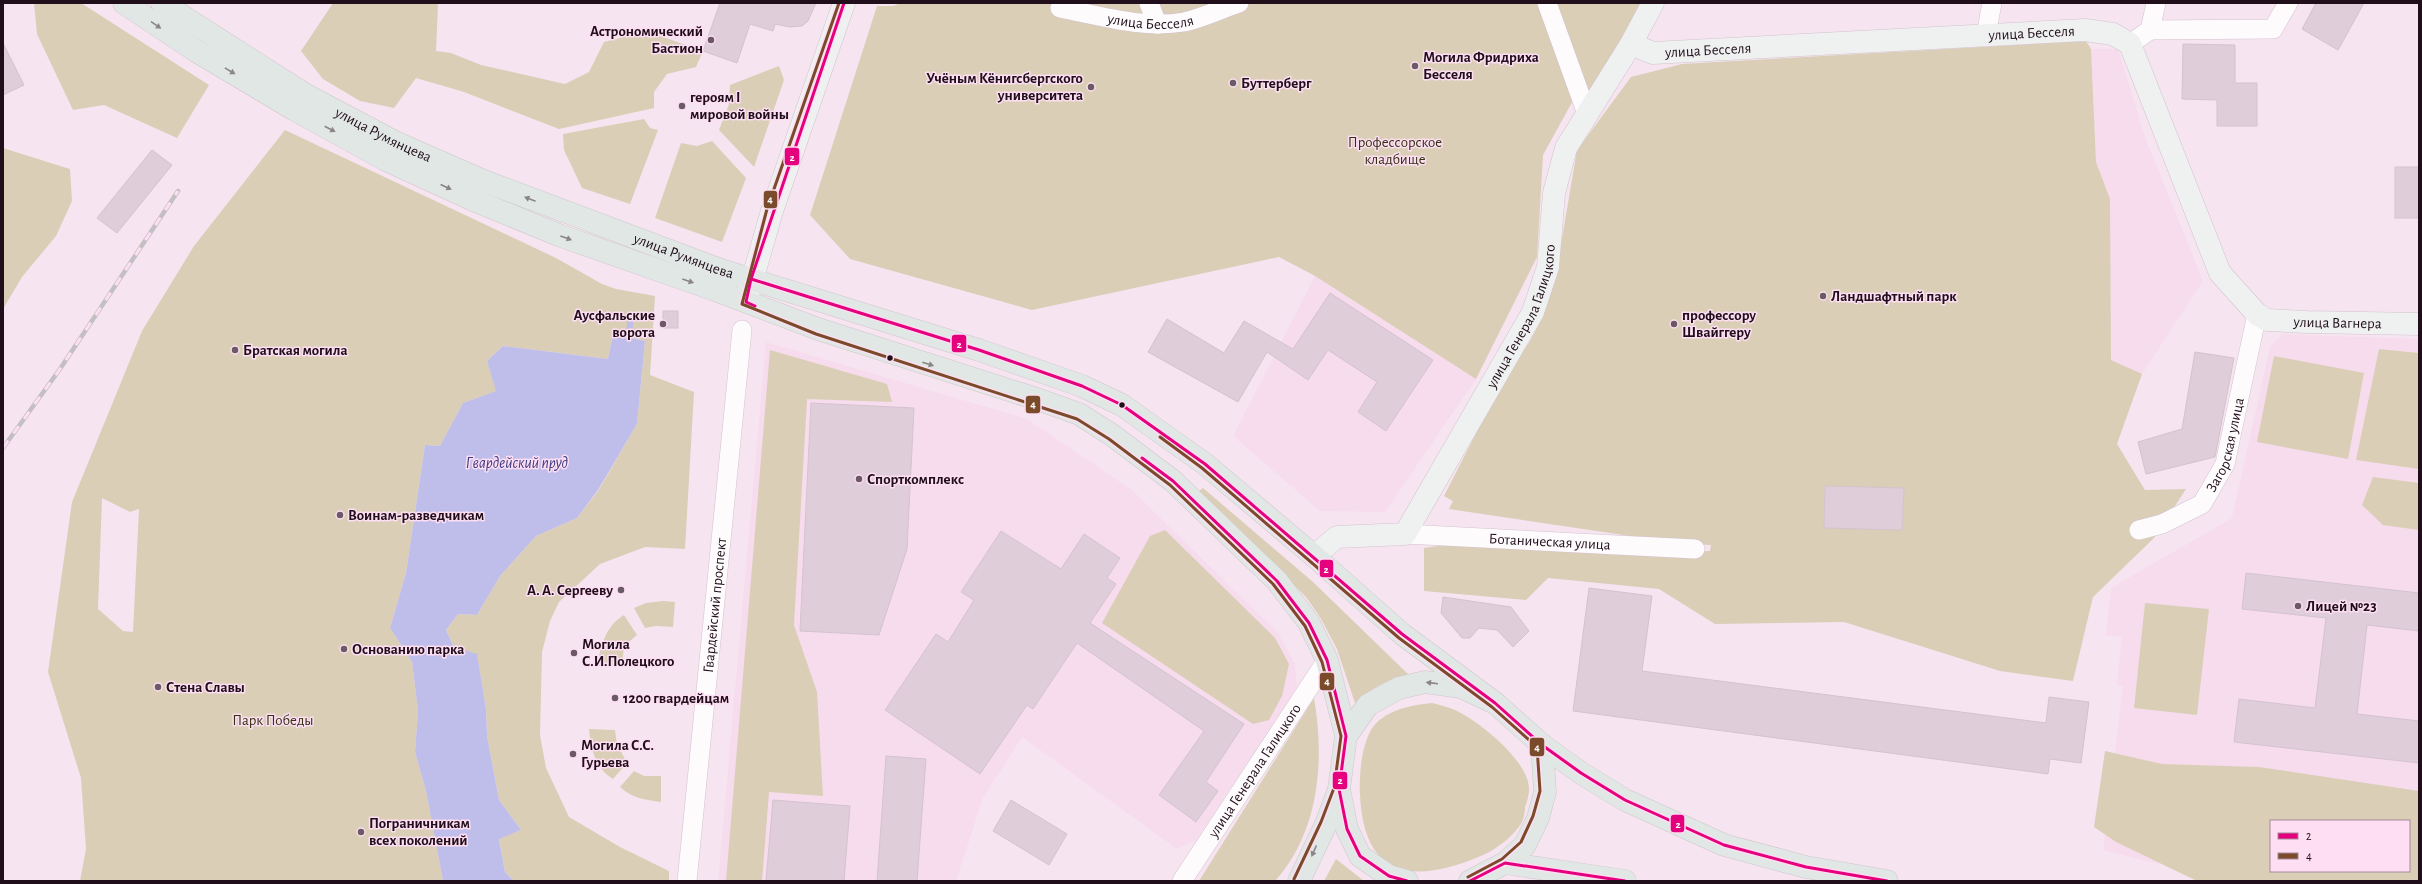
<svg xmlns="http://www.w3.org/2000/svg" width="2422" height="884" viewBox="0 0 2422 884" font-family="'Alegreya Sans',sans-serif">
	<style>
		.built { fill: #f7dced; fill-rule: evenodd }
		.green { fill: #daceb7; fill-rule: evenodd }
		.water { fill: #bfbdea }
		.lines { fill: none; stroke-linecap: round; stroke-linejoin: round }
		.stream { stroke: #bfbdea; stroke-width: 6 }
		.building { fill: #dfced9; stroke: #d4c3ce }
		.street-casing { stroke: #d3c2cd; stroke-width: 20 }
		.secondary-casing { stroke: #d3c2cd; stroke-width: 23 }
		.primary-casing { stroke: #cfc5cc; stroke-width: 23 }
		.street { stroke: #fefbfd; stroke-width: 19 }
		.secondary { stroke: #eff1f1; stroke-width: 22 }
		.primary { stroke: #e1e7e4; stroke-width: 22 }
		.rail-casing { stroke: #c4bfc2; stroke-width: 4.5 }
		.rail { stroke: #fddef2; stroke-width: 3; stroke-dasharray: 9; stroke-linecap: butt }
		.bus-1-casing { stroke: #fddef2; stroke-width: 6 }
		.bus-2-casing { stroke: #fddef2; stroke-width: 6 }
		.bus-1 { stroke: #e5007d; stroke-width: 3 }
		.bus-2 { stroke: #7a4b2a; stroke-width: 3 }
		.oneway { fill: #8a8589 }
		.poi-dot { fill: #6b5965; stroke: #fddef2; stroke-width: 1.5 }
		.bus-dot { fill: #200e1a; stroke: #fddef2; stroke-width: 1.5 }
		.labels { text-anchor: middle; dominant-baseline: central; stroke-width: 3; stroke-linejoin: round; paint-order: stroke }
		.street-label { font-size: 15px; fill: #200e1a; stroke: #fddef2 }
		.poi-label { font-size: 15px; font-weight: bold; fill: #200e1a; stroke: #fddef2; text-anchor: start }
		.park-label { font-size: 15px; fill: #353113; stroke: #fddef2 }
		.water-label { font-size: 16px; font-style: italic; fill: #3d3d84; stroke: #fddef2 }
		.line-badge { stroke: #fddef2; stroke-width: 1.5 }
		.badge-label { font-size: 11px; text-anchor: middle; font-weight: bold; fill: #fff }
	</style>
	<rect width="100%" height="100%" fill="#f6e5f0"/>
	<g class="built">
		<path d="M2091,49H2118L2146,140L2203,281L2142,374L2096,371V162Z"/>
		<path d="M1315,276L1476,379L1385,512L1320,511L1233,436ZM1330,293L1433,360L1386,431L1358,412L1377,382L1328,350L1308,379L1284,363Z"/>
		<path d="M2282,334L2419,339V881L2239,873L2154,863L2103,850L2123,686L2117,685L2122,637L2106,635L2111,588L2232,518L2270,347ZM2271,821H2409V871H2271Z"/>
		<path d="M766,342L1027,419L1132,490L1278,633L1295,664L1297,688L1196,840L1177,849L1022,737L983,798L956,881H718Z"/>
	</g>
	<g class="green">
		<path d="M34,3H81L209,85L177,138L104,105L73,110L37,34Z"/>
		<path d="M333,3H438L436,51L451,53L481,65L565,84L589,72L604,42L646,31L703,51L696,67L667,74L654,92V108L559,129L464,92L416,78L394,108L360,101L323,79L301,51Z"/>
		<path d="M901,3H1539L1576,95L1543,155L1537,257L1476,379L1315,276L1279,257L1032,310L850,259L810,215L877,6H893Z"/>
		<path d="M1555,3H1645L1588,97Z"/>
		<path d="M2086,41L2091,49L2096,162L2110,199L2111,360L2142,374L2117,444L2145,490L2186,489L2154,538L2093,597L2073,681L2000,671L1844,622L1715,624L1659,589L1548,578L1526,600L1424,591V548L1473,541L1615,555L1710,551L1711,545L1684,544L1449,509L1453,501L1444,496L1515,357L1529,343L1539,324L1557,268L1577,150L1631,77L1682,64Z"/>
		<path d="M779,66L784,80L754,167L719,130L729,104L730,85Z"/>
		<path d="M644,119L650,128L658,130L630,204L582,188L564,150L563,134Z"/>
		<path d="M285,130L556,258L602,284L616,289L655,296L650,375L694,392L685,549L645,547L600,564L559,602L550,621L542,652L540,735L546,768L569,817L620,847L669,871V881H514L505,872L499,838L521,830L499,800L487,736L486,709L477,655L454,647L446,630L458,614L477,615L500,576L536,536L577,518L598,491L637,424L645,341L613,334L608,359L503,346L487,361L497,391L463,403L440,446L425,445L406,573L390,628L412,662L418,711L415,752L426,791L443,881H80L86,849L81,778L48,672L72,502L142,331L194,246ZM102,498L130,512L139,509L133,632L123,631L98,609Z"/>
		<path d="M712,141L746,178L722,242L655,218L681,143L697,146Z"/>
		<path d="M3,148L70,169L72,201L56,236L22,277L3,309Z"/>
		<path d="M2379,349L2419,353V469L2356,460Z"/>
		<path d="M770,350L887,384L892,402L807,399L794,625L817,692L823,796L769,792L762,881H726Z"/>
		<path d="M2274,356L2364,373L2348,459L2257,442Z"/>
		<path d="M2373,477L2419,483V530L2383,525L2362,505Z"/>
		<path d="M1203,488L1313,582L1409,675C1387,679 1372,688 1355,703L1337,649L1320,617L1306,597L1199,491Z"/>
		<path d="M1165,530L1275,638L1289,664L1282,696L1269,720L1253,724L1102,623L1150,536Z"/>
		<path d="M663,601L675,602L673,627L656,626L645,628L634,608L646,603Z"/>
		<path d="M2145,603L2209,609L2197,715L2134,708Z"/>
		<path d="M624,615L637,635L624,646L622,665L597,666C601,645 605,627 624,615Z"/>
		<path d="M1314,698C1325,761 1319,832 1275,881H1199Z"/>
		<path d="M1432,703C1440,705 1448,707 1455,710C1479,721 1529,761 1529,789C1529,795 1527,802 1525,807C1525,811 1524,818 1522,822C1515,835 1497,849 1483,855C1416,884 1364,881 1360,795C1359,776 1361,748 1371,730C1383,710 1412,705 1432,703Z"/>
		<path d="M589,729L615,730L617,744L627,763L613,779C595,768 591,749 589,729Z"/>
		<path d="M2105,751L2162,764L2259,767L2419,791V881H2197L2116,842L2094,827ZM2271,821H2409V871H2271Z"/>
		<path d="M634,771L644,776H661V802C645,800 632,798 620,787Z"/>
		<path d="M1336,859L1364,881H1324Z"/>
	</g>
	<path class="water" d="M613,334L645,341L637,424L598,490L577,518L536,536L500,576L477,615L458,614L446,630L454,647L477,654L486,709L487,736L499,800L521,830L499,839L505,872L514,881H443L426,791L415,752L418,711L412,662L390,628L406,573L425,445L440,446L463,403L496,391L487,361L503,346L608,359Z"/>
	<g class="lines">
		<path class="stream" d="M629,338L630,323"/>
	</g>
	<g class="building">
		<path d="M720,3H816L808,21L802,26L790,27L775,24L773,31L750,24L737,63L703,51Z"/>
		<path d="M2316,3H2364L2338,50L2302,29Z"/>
		<path d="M3,43L24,85L3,95Z"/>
		<path d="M2183,44L2235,45V83H2257V126H2217V100L2182,99Z"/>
		<path d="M152,150L172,165L117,233L97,218Z"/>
		<rect x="2395" y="167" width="24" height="51"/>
		<path d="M1330,293L1433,360L1386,431L1358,412L1377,382L1328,350L1308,380L1267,352L1238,402L1148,352L1167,319L1224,353L1244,321L1293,349Z"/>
		<rect x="663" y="311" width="15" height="17"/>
		<path d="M2195,352L2234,358L2215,457L2146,474L2138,442L2182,429Z"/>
		<path d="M811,403L914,408L907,549L879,635L800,631Z"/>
		<path d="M1825,486L1904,488L1902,530L1824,528Z"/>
		<path d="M1001,531L1061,569L1084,534L1120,558L1107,578L1116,584L1090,623L1244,724L1206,782L1218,791L1196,822L1159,795L1204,731L1077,643L1033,709L1027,705L980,774L885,710L936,634L948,642L974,600L961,592Z"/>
		<path d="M2246,573L2419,593V631L2367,625L2357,714L2419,721V763L2234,742L2239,699L2315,708L2326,618L2242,609Z"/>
		<path d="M1589,588L1652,596L1642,671L2046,723L2049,697L2089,702L2081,763L2050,759L2048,774L1573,711Z"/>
		<path d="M1443,597L1511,607L1529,631L1513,647L1497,630L1479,628L1470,638H1462L1441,613Z"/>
		<path d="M886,756L926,759L917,881H877Z"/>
		<path d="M773,800L850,806L844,881H766Z"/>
		<path d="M1011,800L1067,834L1049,865L993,831Z"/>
	</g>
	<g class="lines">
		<g class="street-casing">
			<g id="street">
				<path d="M1149,3L1157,24"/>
				<path d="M1547,3L1587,114"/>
				<path id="s1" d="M1060,8C1101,16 1143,29 1184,22C1202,18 1221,9 1239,3"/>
				<path d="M2150,30L2156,3"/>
				<path d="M1986,35L1992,3"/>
				<path d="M2130,44L2150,30L2273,29L2288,3"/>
				<path id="s2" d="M2139,530L2162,524L2202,504L2225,464L2257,314"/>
				<path id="s3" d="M1405,534L1695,549"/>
				<path id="s4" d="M687,881L742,330"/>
				<path id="s5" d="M1182,881L1327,660"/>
			</g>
		</g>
		<g class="secondary-casing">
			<g id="secondary">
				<path id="s6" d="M1631,44L1653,53L2085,30L2113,34L2130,44L2220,273L2257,314L2267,320L2306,322L2419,324"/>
				<path d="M747,298L772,211L844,3"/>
				<path id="s7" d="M1314,556L1337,537L1405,534L1533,312L1548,267L1554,193L1566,148L1631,44L1653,3"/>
			</g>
		</g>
		<g class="primary-casing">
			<g id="primary">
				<path d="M124,3L196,51L295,110L386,160L471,199L561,236L715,290L818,329L1040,400L1079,414L1112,435L1173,481L1277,581L1309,623L1327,660L1346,736"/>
				<path id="s8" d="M162,3L306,95L395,142L484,181L721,270L979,350L1082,386L1122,405L1205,464L1314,556L1402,634L1495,703"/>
				<path d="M1505,863L1625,881"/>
				<path d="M1299,881L1326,824L1339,789"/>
				<path d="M1407,881L1389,876L1360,856L1347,829L1339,789L1346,736L1368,705L1399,688L1425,682L1461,687L1495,703L1542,745L1581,773L1625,800L1724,845L1806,867L1887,881"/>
				<path d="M1470,881L1505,863L1525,845L1538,818L1545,792L1542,745"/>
			</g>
		</g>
		<use href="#street" class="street"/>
		<use href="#secondary" class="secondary"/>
		<use href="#primary" class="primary"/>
		<g class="rail-casing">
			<path id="rail" d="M3,448L60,369L178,191"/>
		</g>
		<use href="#rail" class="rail"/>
		<g class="bus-1-casing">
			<g id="bus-1">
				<path d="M751,279L979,350L1082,386L1122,405L1205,464L1402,634L1495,703L1542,745L1581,773L1625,800L1724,845L1806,867L1887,881"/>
				<path d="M755,306L746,302L751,279L844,3"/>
				<path d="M1142,458L1173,481L1277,581L1309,623L1327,660L1346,736L1339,789L1347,829L1360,856L1389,876L1407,881"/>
				<path d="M1470,881L1505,863L1625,881"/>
			</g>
		</g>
		<g class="bus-2-casing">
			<g id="bus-2">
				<path d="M839,3L767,209L742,304L816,334L1077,419L1109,439L1170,485L1273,584L1305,626L1322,662L1341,736L1334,788L1321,822L1294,879"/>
				<path d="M1160,437L1202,468L1399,638L1492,707L1537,747L1540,791L1533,816L1521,842L1502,859L1468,877"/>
			</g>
		</g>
		<use href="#bus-1" class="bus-1"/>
		<use href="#bus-2" class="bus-2"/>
	</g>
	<defs><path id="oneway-solid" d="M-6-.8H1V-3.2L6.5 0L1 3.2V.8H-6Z"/></defs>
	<g class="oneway">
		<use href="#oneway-solid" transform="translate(156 25) rotate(34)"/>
		<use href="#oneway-solid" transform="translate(230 71) rotate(31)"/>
		<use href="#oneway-solid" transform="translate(330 129) rotate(28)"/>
		<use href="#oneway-solid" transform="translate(446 187) rotate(25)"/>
		<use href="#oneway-solid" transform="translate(530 199) rotate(-159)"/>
		<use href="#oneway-solid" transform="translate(566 238) rotate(20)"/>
		<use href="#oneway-solid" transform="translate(688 281) rotate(19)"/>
		<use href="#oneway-solid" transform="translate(928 364) rotate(18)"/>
		<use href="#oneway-solid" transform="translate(1432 683) rotate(-173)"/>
		<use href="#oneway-solid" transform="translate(1314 851) rotate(114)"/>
	</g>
	<g class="poi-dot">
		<circle cx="711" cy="40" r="4"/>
		<circle cx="1415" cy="66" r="4"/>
		<circle cx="1233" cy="83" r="4"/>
		<circle cx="1091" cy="87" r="4"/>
		<circle cx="682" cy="106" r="4"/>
		<circle cx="1823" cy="296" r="4"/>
		<circle cx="663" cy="324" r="4"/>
		<circle cx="1674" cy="324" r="4"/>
		<circle cx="235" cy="350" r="4"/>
		<circle cx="859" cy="479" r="4"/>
		<circle cx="340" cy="515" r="4"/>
		<circle cx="621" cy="590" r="4"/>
		<circle cx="2298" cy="606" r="4"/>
		<circle cx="344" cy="649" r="4"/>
		<circle cx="574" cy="653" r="4"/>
		<circle cx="158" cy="687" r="4"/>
		<circle cx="615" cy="698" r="4"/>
		<circle cx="573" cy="754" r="4"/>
		<circle cx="361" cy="832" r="4"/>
	</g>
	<g class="bus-dot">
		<circle cx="890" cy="358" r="3.5"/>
		<circle cx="1122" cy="405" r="3.5"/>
	</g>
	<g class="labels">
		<g class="street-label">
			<text stroke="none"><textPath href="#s1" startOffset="92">улица Бесселя</textPath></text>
			<text stroke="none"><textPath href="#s6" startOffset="403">улица Бесселя</textPath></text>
			<text stroke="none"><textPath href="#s6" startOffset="79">улица Бесселя</textPath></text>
			<text stroke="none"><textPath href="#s8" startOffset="258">улица Румянцева</textPath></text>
			<text stroke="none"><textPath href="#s8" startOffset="582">улица Румянцева</textPath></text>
			<text stroke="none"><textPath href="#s7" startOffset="346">улица Генерала Галицкого</textPath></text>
			<text stroke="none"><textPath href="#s6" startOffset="888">улица Вагнера</textPath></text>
			<text stroke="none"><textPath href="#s2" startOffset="133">Загорская улица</textPath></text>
			<text stroke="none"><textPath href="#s3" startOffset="145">Ботаническая улица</textPath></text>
			<text stroke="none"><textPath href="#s4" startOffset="277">Гвардейский проспект</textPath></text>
			<text stroke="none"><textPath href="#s5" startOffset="132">улица Генерала Галицкого</textPath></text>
		</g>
		<g class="poi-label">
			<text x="703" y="31" text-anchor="end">Астрономический<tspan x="703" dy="17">Бастион</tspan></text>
			<text x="1423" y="57">Могила Фридриха<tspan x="1423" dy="17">Бесселя</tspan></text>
			<text x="1083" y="78" text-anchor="end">Учёным Кёнигсбергского<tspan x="1083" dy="17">университета</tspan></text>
			<text x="1241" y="83">Буттерберг</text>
			<text x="690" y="97">героям I<tspan x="690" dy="17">мировой войны</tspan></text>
			<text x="1831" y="296">Ландшафтный парк</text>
			<text x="655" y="315" text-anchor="end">Аусфальские<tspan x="655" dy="17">ворота</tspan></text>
			<text x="1682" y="315">профессору<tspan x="1682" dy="17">Швайггеру</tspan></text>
			<text x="243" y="350">Братская могила</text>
			<text x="867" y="479">Спорткомплекс</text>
			<text x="348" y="515">Воинам-разведчикам</text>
			<text x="613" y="590" text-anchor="end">А. А. Сергееву</text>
			<text x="2306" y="606">Лицей №23</text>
			<text x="582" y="644">Могила<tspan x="582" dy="17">С.И.Полецкого</tspan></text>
			<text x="352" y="649">Основанию парка</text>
			<text x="166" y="687">Стена Славы</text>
			<text x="623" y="698">1200 гвардейцам</text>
			<text x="581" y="745">Могила С.С.<tspan x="581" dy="17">Гурьева</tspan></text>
			<text x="369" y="823">Пограничникам<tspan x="369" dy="17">всех поколений</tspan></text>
		</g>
		<g class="park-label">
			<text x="1395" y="142">Профессорское<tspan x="1395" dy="17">кладбище</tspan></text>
			<text x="273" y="720">Парк Победы</text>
		</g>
		<g class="water-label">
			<text x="517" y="463">Гвардейский пруд</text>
		</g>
	</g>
	<g class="line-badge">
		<rect x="784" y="147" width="16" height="19" rx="4" fill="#e5007d"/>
		<rect x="763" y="190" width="15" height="19" rx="4" fill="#7a4b2a"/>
		<rect x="951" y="334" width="16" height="19" rx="4" fill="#e5007d"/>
		<rect x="1025" y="395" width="16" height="19" rx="4" fill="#7a4b2a"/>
		<rect x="1319" y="559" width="15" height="19" rx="4" fill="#e5007d"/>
		<rect x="1319" y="672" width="16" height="19" rx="4" fill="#7a4b2a"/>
		<rect x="1529" y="737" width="16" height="20" rx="4" fill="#7a4b2a"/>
		<rect x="1332" y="771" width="16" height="19" rx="4" fill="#e5007d"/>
		<rect x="1670" y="814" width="15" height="19" rx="4" fill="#e5007d"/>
	</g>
	<g class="badge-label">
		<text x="792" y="161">2</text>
		<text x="770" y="203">4</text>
		<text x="959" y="348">2</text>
		<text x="1033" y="408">4</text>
		<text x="1326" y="573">2</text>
		<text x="1327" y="685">4</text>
		<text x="1537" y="751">4</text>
		<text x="1340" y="784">2</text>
		<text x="1678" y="828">2</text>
	</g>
	<rect width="2422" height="884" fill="none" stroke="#200e1a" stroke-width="8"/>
	<rect x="2270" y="820" width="140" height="52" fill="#fddef2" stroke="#a58b9c"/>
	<rect x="2278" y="833" width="20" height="6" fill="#e5007d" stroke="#a58b9c"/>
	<text x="2306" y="840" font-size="12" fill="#200e1a">2</text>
	<rect x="2278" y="853" width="20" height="6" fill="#7a4b2a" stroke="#a58b9c"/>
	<text x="2306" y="860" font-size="12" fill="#200e1a">4</text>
</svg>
